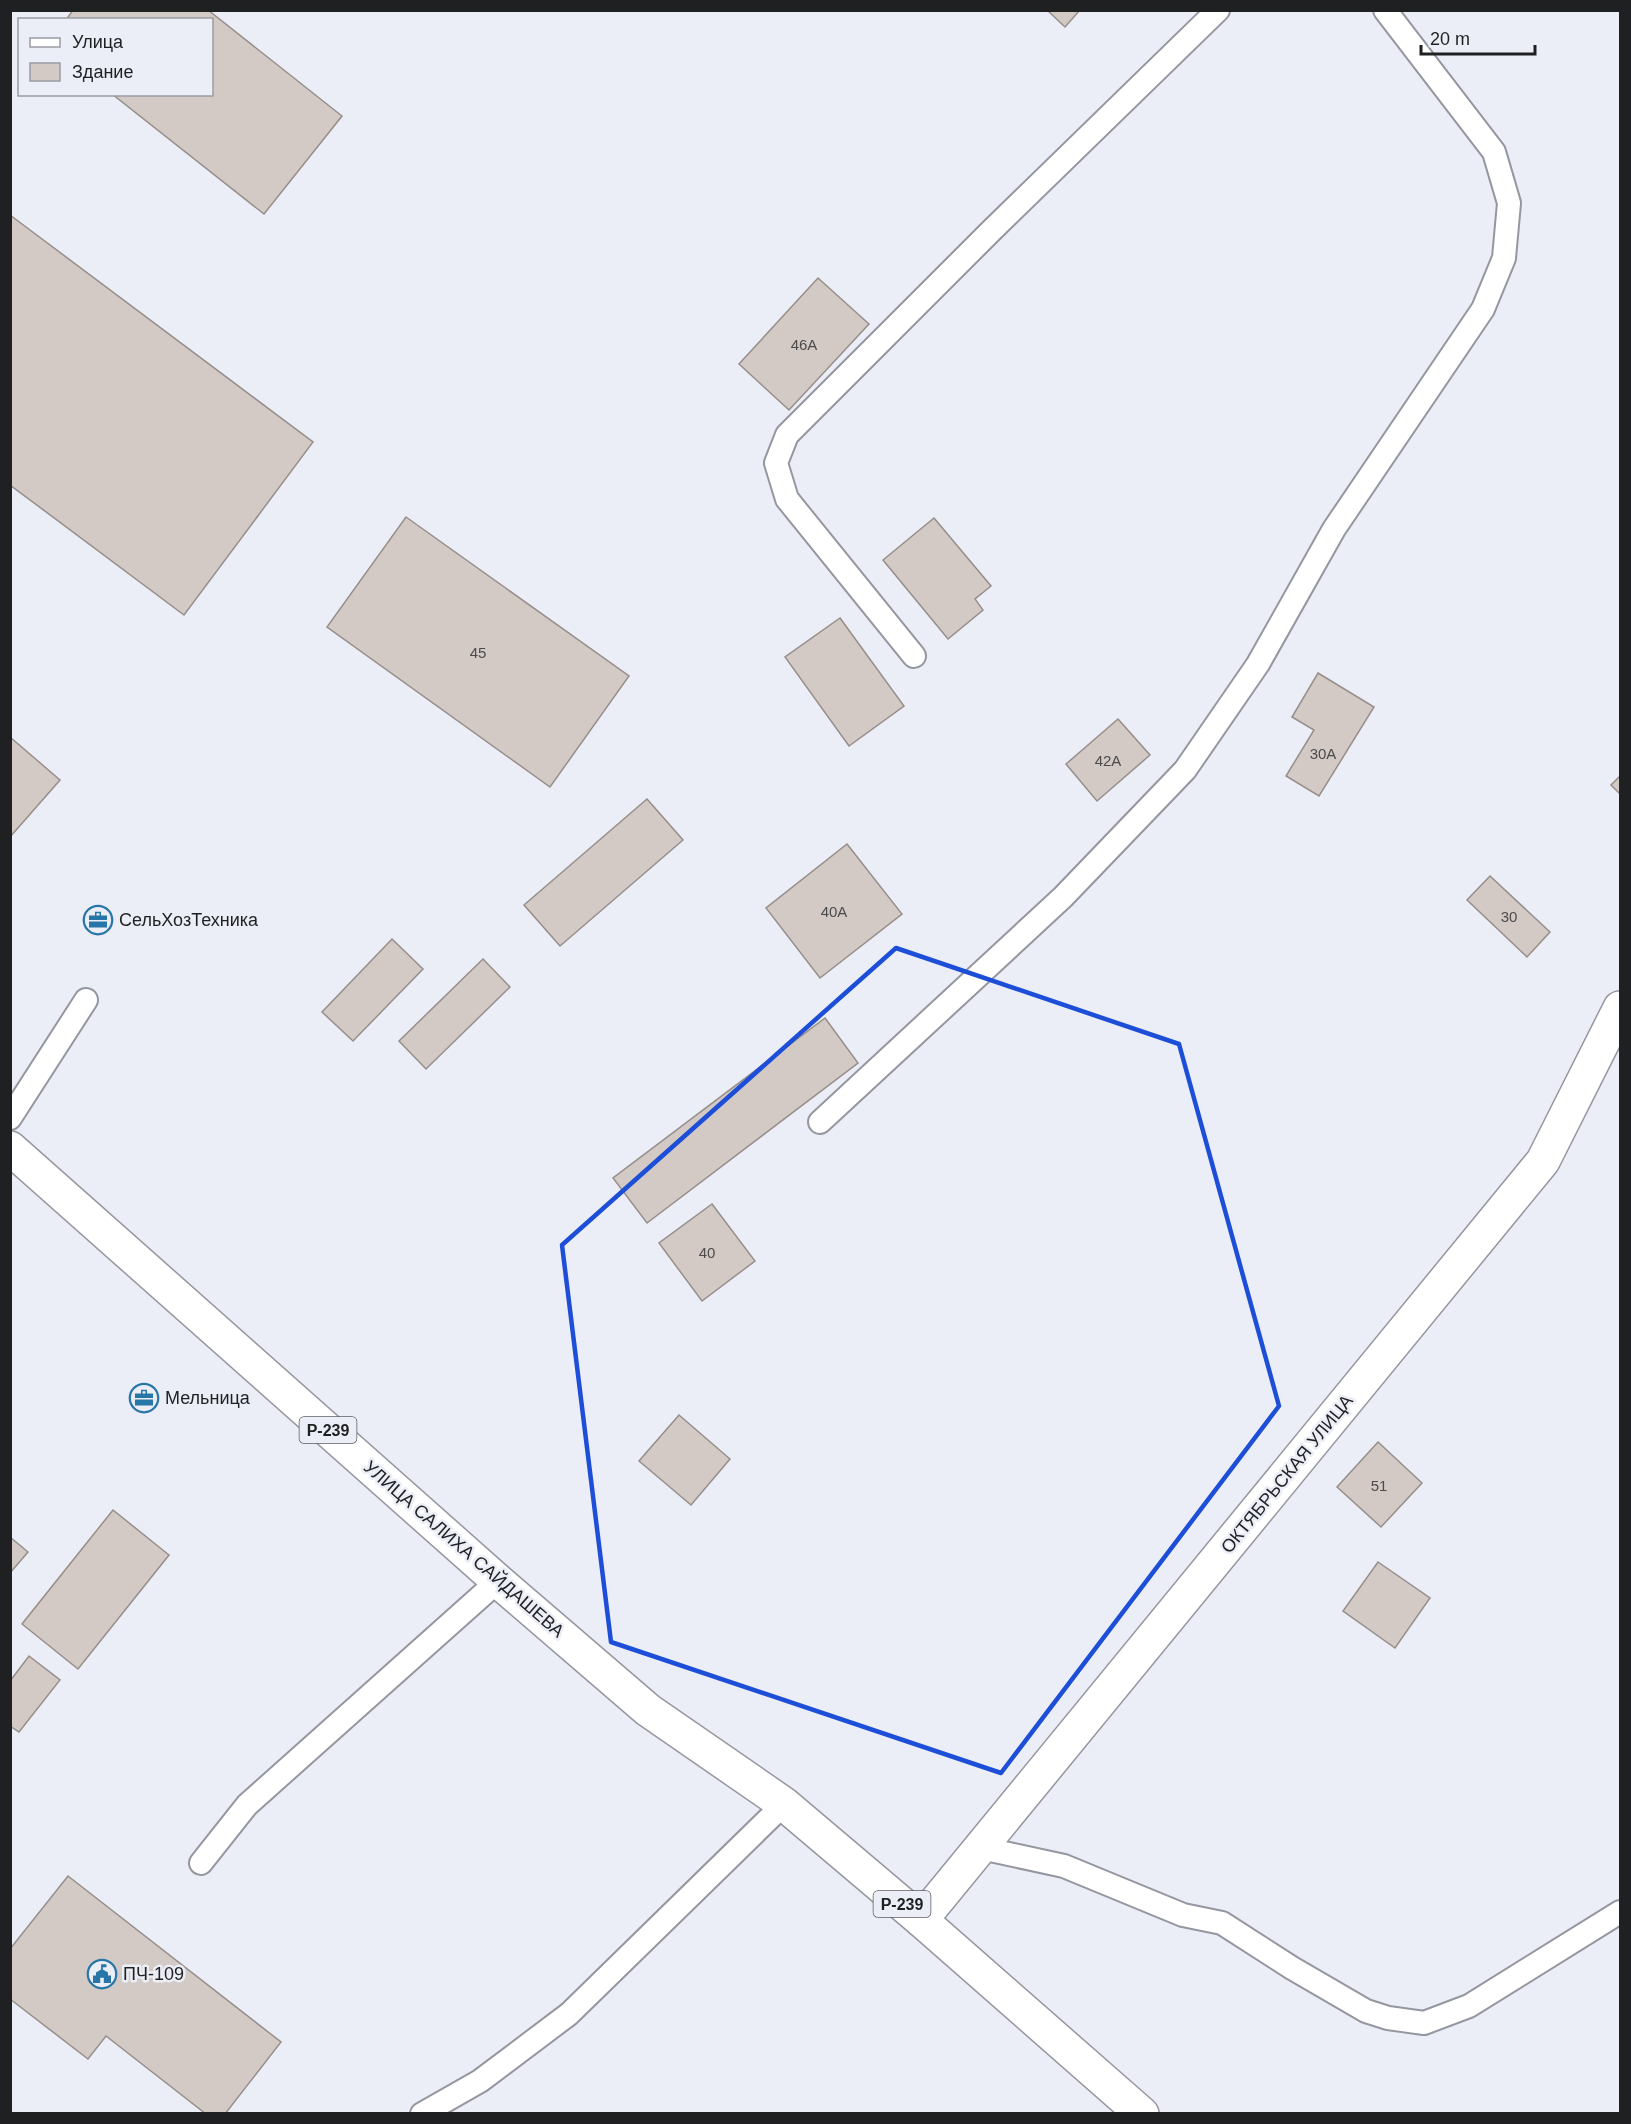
<svg xmlns="http://www.w3.org/2000/svg" width="1631" height="2124" viewBox="0 0 1631 2124" font-family="Arial,sans-serif">
	<style>
		.building { fill: #d3cac6; stroke: #968e8a; stroke-width: 1.5 }
		.lines { fill: none; stroke-linecap: round; stroke-linejoin: round }
		.service-casing { stroke: #94979f; stroke-width: 26 }
		.minor-casing { stroke: #94979f; stroke-width: 36 }
		.trunk-casing { stroke: #94979f; stroke-width: 36 }
		.service { stroke: #fff; stroke-width: 22 }
		.minor { stroke: #fff; stroke-width: 33 }
		.trunk { stroke: #fff; stroke-width: 33 }
		.marked { fill: none; stroke: #1d4ed8; stroke-width: 4.5; stroke-linejoin: round }
		.labels { text-anchor: middle; dominant-baseline: central; stroke-width: 5; stroke-linejoin: round; paint-order: stroke }
		.number-label { font-size: 15px; fill: #4c4a4b }
		.shield { fill: #eceef7; stroke: #5c5e62; stroke-width: 1.5 }
		.shield-label { font-size: 16px; font-weight: bold; fill: #1f2022 }
		.poi-label { font-size: 18px; fill: #1f2022; stroke: #eceef7; text-anchor: start }
		.street-label { font-size: 18px; fill: #1f2022; stroke: #eceef7 }
	</style>
	<rect width="100%" height="100%" fill="#eceef7"/>
	<g class="building">
		<path d="M73,10H208L342,116L264,214L112,94H212V20H66Z"/>
		<path d="M1047,10H1080L1065,27Z"/>
		<path d="M10,215L313,442L184,615L10,485Z"/>
		<path d="M818,278L869,324L789,410L739,364Z"/>
		<path d="M406,517L629,676L550,787L327,627Z"/>
		<path d="M934,518L991,586L975,599L983,610L948,639L883,560Z"/>
		<path d="M840,618L904,706L849,746L785,657Z"/>
		<path d="M1318,673L1374,707L1319,796L1286,776L1314,730L1292,717Z"/>
		<path d="M1118,719L1150,755L1097,801L1066,764Z"/>
		<path d="M10,737L60,780L10,837Z"/>
		<path d="M1620,776V794L1611,785Z"/>
		<path d="M647,799L683,840L560,946L524,905Z"/>
		<path d="M847,844L902,914L820,978L766,908Z"/>
		<path d="M1490,876L1550,932L1527,957L1467,900Z"/>
		<path d="M392,939L423,969L353,1041L322,1012Z"/>
		<path d="M483,959L510,987L426,1069L399,1041Z"/>
		<path d="M825,1018L858,1063L647,1223L613,1178Z"/>
		<path d="M712,1204L755,1261L702,1301L659,1243Z"/>
		<path d="M679,1415L730,1459L691,1505L639,1461Z"/>
		<path d="M1378,1442L1422,1483L1381,1527L1337,1487Z"/>
		<path d="M113,1510L169,1555L78,1669L22,1624Z"/>
		<path d="M10,1537L28,1552L10,1573Z"/>
		<path d="M1378,1562L1430,1598L1395,1648L1343,1611Z"/>
		<path d="M29,1656L60,1680L19,1732L10,1726V1681Z"/>
		<path d="M68,1876L281,2042L225,2114H206L106,2036L88,2059L10,1999V1949Z"/>
	</g>
	<g class="lines">
		<g class="service-casing">
			<g id="service">
				<path d="M914,656L787,499L776,463L787,435L991,231L1218,10"/>
				<path d="M10,1118L86,1000"/>
				<path d="M820,1122L1063,897L1185,770L1258,664L1334,529L1483,309L1504,258L1509,203L1494,152L1385,10"/>
				<path d="M981,1848L1064,1866L1183,1915L1222,1923L1292,1968L1366,2011L1388,2018L1424,2023L1469,2006L1620,1912"/>
				<path d="M201,1863L247,1805L498,1581"/>
				<path d="M422,2114L480,2081L569,2014L784,1804"/>
			</g>
		</g>
		<g class="minor-casing">
			<path id="minor" d="M921,1920L1543,1161L1620,1008"/>
		</g>
		<g class="trunk-casing">
			<path id="trunk" d="M10,1148L498,1581L648,1710L784,1804L921,1920L1142,2114"/>
		</g>
		<use href="#service" class="service"/>
		<use href="#minor" class="minor"/>
		<use href="#trunk" class="trunk"/>
	</g>
	<path class="marked" d="M896,948L1179,1044L1279,1406L1001,1773L611,1642L562,1245Z"/>
	<defs>
		<g id="office-ring" transform="scale(1.5)"><circle r="9.5" fill="#eceef7" stroke="#2876a8" stroke-width="1.5"/><path d="M-6-3h4V-5.5h4V-3h4V5H-6ZM-1-4.5V-3h2v-1.5ZM-6 0V1H6V0Z" fill="#2876a8"/></g>
		<g id="civic-ring" transform="scale(1.5)"><circle r="9.5" fill="#eceef7" stroke="#2876a8" stroke-width="1.5"/><path d="M-.6-6.5H3V-4.5H.6V-3L4-1V1h2V6H-6V1h2V-1L-.6-3ZM-1.2 2.5V6h2.4V2.5Z" fill="#2876a8"/></g>
	</defs>
	<g fill-rule="evenodd">
		<use href="#office-ring" x="98" y="920"/>
		<use href="#office-ring" x="144" y="1398"/>
		<use href="#civic-ring" x="102" y="1974"/>
	</g>
	<g class="labels">
		<g class="number-label">
			<text x="804" y="344">46А</text>
			<text x="478" y="652">45</text>
			<text x="1323" y="753">30А</text>
			<text x="1108" y="760">42А</text>
			<text x="834" y="911">40А</text>
			<text x="1509" y="916">30</text>
			<text x="707" y="1252">40</text>
			<text x="1379" y="1485">51</text>
		</g>
		<g class="shield">
			<rect x="299.5" y="1417" width="57" height="26" rx="4.5"/>
			<rect x="873.5" y="1891" width="57" height="26" rx="4.5"/>
		</g>
		<g class="shield-label">
			<text x="328" y="1430">Р-239</text>
			<text x="902" y="1904">Р-239</text>
		</g>
		<g class="poi-label">
			<text x="119" y="920">СельХозТехника</text>
			<text x="165" y="1398">Мельница</text>
			<text x="123" y="1974">ПЧ-109</text>
		</g>
		<g class="street-label">
			<text transform="translate(1287 1474) rotate(-51)">ОКТЯБРЬСКАЯ УЛИЦА</text>
			<text transform="translate(464 1549) rotate(41)">УЛИЦА САЛИХА САЙДАШЕВА</text>
		</g>
	</g>
	<rect width="1631" height="2124" fill="none" stroke="#1f2022" stroke-width="24"/>
	<rect x="18" y="18" width="195" height="78" fill="#eceef7" stroke="#9a9ca2" stroke-width="1.5"/>
	<rect x="30" y="38" width="30" height="9" fill="#ffffff" stroke="#9a9ca2" stroke-width="1.5"/>
	<text x="72" y="48" font-size="18" fill="#1f2022">Улица</text>
	<rect x="30" y="63" width="30" height="18" fill="#d3cac6" stroke="#9a9ca2" stroke-width="1.5"/>
	<text x="72" y="78" font-size="18" fill="#1f2022">Здание</text>
	<path d="M1421 45v9h114v-9" fill="none" stroke="#1f2022" stroke-width="3"/>
	<text x="1430" y="45" font-size="18" fill="#1f2022" stroke="#eceef7" stroke-width="4.5" paint-order="stroke">20 m</text>
</svg>
